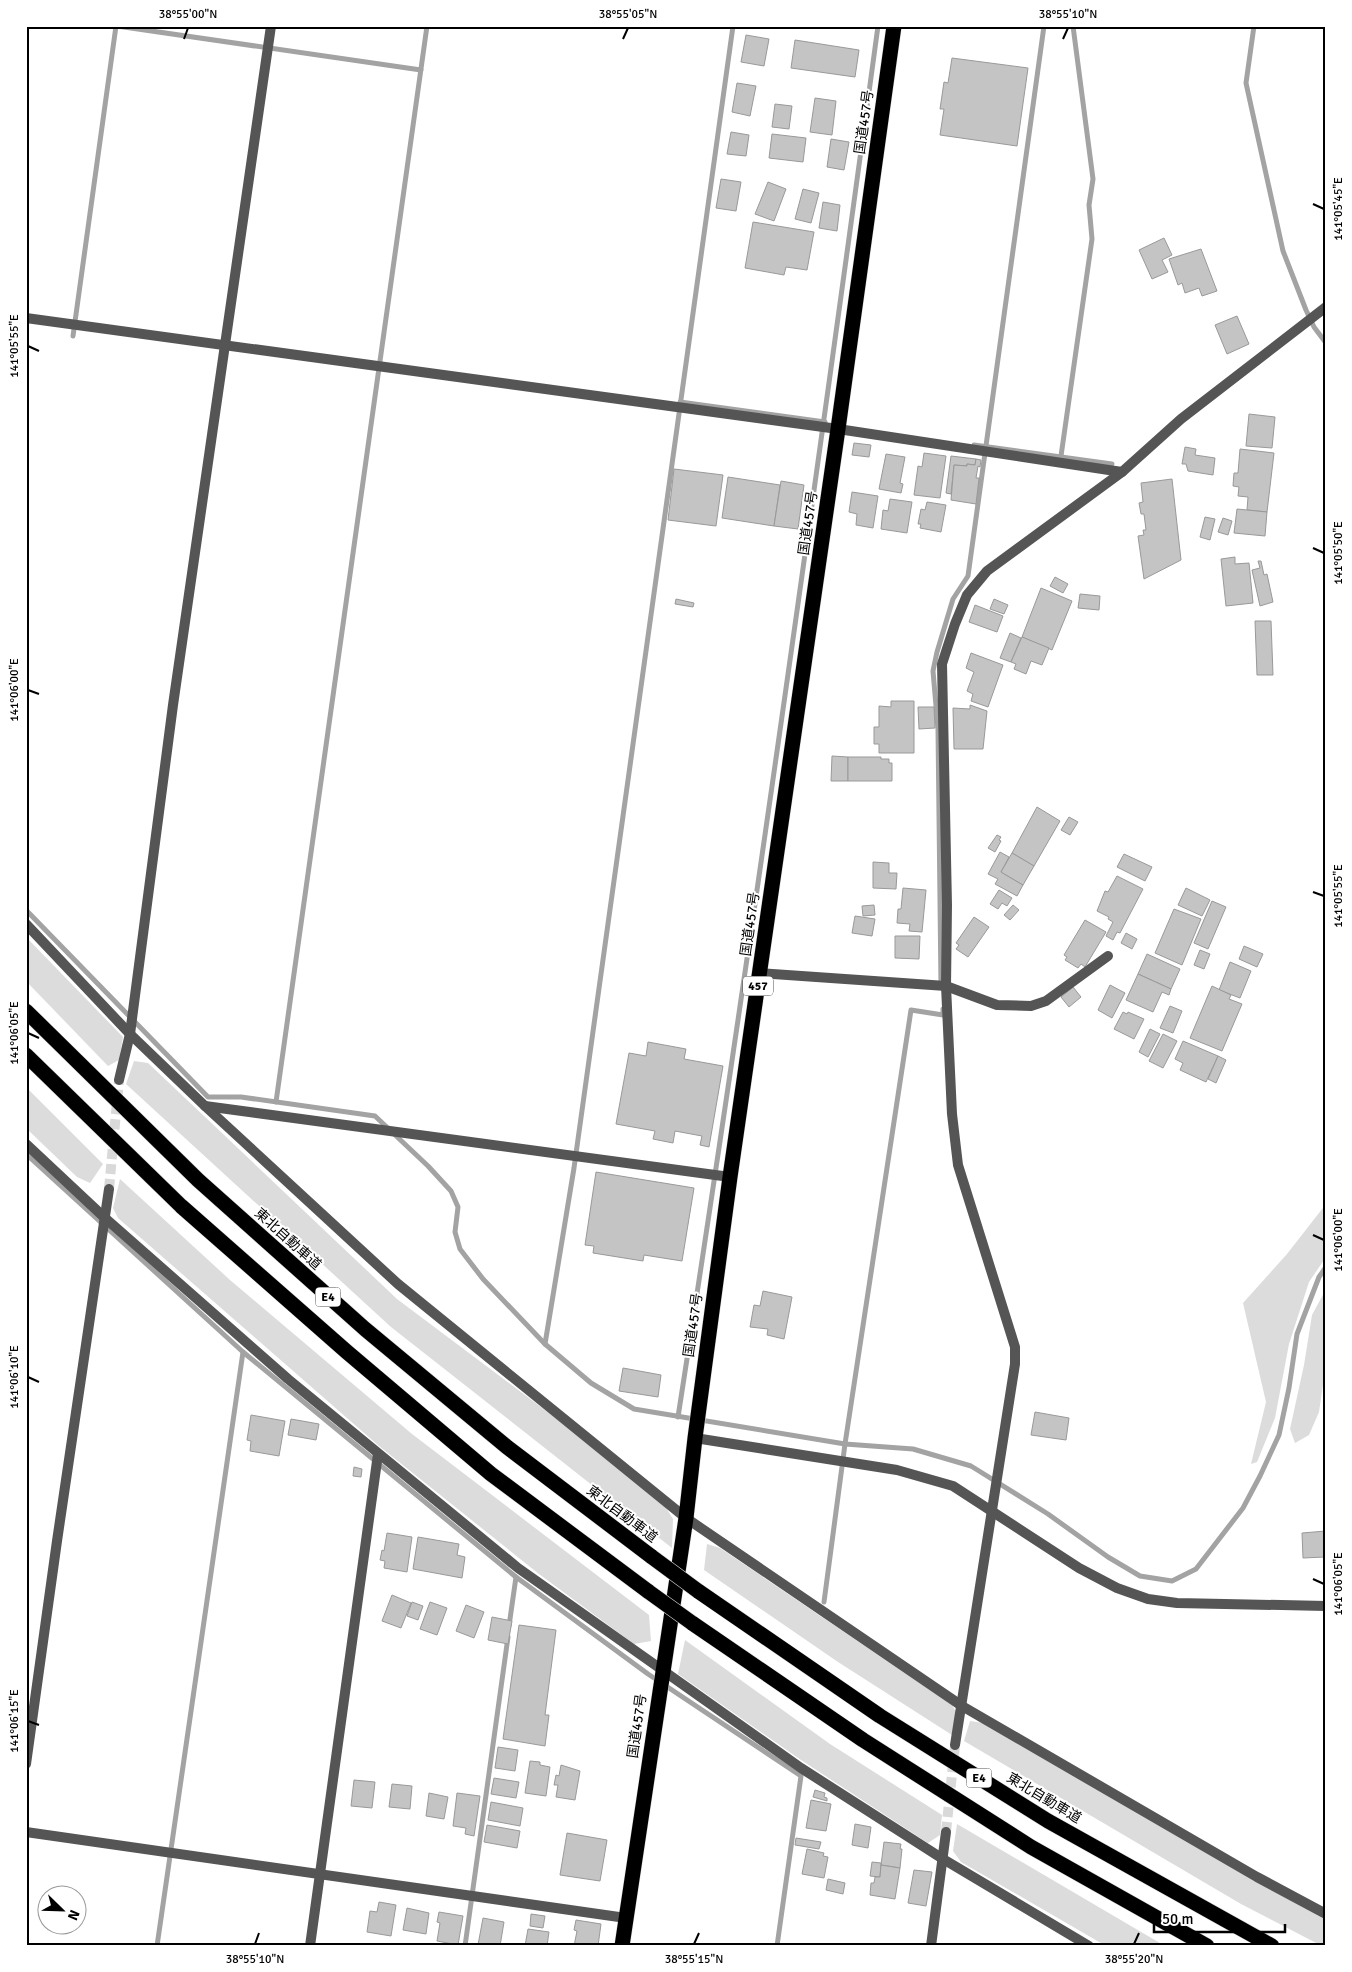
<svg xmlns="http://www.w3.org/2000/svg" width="1352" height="1972" viewBox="0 0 1352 1972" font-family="Signika,'Noto Sans JP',sans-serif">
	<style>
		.green { fill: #dcdcdc }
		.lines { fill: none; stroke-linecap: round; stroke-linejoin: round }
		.stream { stroke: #a3a3a3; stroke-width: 5 }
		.building { fill: #c4c4c4; stroke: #999 }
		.street-tunnel { stroke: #d9d9d9; stroke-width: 10; stroke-dasharray: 10 5; stroke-linecap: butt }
		.highway-casing { stroke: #dbdbdb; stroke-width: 16 }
		.street { stroke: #555; stroke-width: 10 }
		.highway { stroke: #000; stroke-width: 15 }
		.highway-bridge-casing { stroke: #dbdbdb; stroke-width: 16; stroke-linecap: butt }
		.highway-bridge { stroke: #000; stroke-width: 15 }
		.ticks { fill: none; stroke: #000; stroke-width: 2 }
		.labels { text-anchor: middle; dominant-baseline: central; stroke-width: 4; stroke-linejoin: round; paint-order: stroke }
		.shield { fill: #fff; stroke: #4c4c4c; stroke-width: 1 }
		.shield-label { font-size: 12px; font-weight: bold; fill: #000 }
		.street-label { font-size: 14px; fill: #000; stroke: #fff }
		.neatline { fill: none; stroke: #000; stroke-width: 2 }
		.ticks-label { font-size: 12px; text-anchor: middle; fill: #000 }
	</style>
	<rect width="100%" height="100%" fill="#fff"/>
	<g class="green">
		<path d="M26,937L123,1037L119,1060L108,1066L26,981Z"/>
		<path d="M134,1061L148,1063L397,1299L658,1495L673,1519L672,1548L391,1327L126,1084Z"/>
		<path d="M26,1087L103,1164L90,1183L77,1177L26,1128Z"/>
		<path d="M120,1179L230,1280L412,1434L649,1615L651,1641L634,1644L539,1574L379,1446L118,1218L113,1208Z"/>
		<path d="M1326,1204V1257L1309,1282L1289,1344L1275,1418L1257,1462L1251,1464L1266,1402L1243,1303L1287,1254Z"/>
		<path d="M1326,1289V1364L1319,1412L1309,1435L1295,1443L1290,1429L1304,1365L1312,1315Z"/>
		<path d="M707,1544L720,1548L952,1705L956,1712L952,1735L838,1662L704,1570Z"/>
		<path d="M685,1640L830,1744L942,1815L940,1835L928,1843L801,1760L678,1674Z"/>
		<path d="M970,1721L983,1723L1252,1879L1326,1920V1946H1322L1241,1904L964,1741Z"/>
		<path d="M957,1824L1165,1946H1106L961,1862L953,1851Z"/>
	</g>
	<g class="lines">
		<g class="stream">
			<path d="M117,26L421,70"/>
			<path d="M1254,26L1246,83L1283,251L1306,310L1314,327L1326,343"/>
			<path d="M73,336L116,26"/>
			<path d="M680,402L825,422"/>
			<path d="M974,445L1112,464"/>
			<path d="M1061,456L1092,239L1089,205L1093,179L1073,26"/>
			<path d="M26,910L208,1097H241L375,1116L428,1166L451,1191L458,1207L455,1232L460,1249L483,1279L545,1344L591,1383L634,1409L845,1444L913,1449L971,1466L1048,1514L1108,1557L1140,1576L1172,1581L1196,1569L1243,1508L1260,1476L1279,1435L1289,1388L1297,1334L1319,1277L1326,1267"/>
			<path d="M941,986L938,729L933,671L937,652L953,599L968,576L1044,26"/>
			<path d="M276,1102L427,26"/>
			<path d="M26,1154L243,1352L157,1946"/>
			<path d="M545,1344L574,1168L733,26"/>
			<path d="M243,1352L516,1577L648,1674L801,1776L777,1946"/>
			<path d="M678,1417C750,954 815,490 878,26"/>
			<path d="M824,1602L845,1444L911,1010L943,1015V1009"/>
			<path d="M509,1626L516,1577"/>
			<path d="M465,1946L508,1637"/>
		</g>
	</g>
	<g class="building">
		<path d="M746,35L769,39L764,66L741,62Z"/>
		<path d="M795,40L859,50L855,77L791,68Z"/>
		<path d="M952,58L1028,68L1017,146L940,135L944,109H940L944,82L948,83Z"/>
		<path d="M737,83L756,86L750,116L732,112Z"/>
		<path d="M815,98L836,101L832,135L810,132Z"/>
		<path d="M775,104L792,106L789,129L772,127Z"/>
		<path d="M731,132L749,135L746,156L727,154Z"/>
		<path d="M772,134L806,138L803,162L769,158Z"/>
		<path d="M831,139L849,142L844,170L827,167Z"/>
		<path d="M721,179L741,182L736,211L716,208Z"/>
		<path d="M768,182L786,189L774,221L755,214Z"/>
		<path d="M803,189L819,193L811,223L795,219Z"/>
		<path d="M823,202L840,205L837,231L819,228Z"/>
		<path d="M753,222L814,232L807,270L786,267L784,275L745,268Z"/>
		<path d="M1164,238L1172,255L1162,260L1168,272L1152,279L1139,250Z"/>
		<path d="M1201,249L1217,291L1202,296L1199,288L1185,293L1182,283L1178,285L1169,259Z"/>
		<path d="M1237,316L1249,344L1227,354L1215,325Z"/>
		<path d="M1249,414L1275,417L1272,448L1246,446Z"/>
		<path d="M854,443L871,445L869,457L852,455Z"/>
		<path d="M1185,447L1196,449L1195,455L1215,458L1213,475L1188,471L1186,464H1182Z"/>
		<path d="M1240,449L1274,453L1267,512L1247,510L1248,497L1238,496L1239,487L1233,486L1234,473H1238Z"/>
		<path d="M924,453L946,456L940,498L914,495L918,466L922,467Z"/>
		<path d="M886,454L905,457L900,483L903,484L901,493L879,489Z"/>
		<path d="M951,456L976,459L975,465L967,464V466L954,465L951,494L946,493Z"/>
		<path d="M976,459L981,460L980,467L978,466L976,478H979L976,504L951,500L954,465L967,466V464L975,465Z"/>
		<path d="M674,469L723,475L716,526L668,520Z"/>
		<path d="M728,477L780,485L774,526L722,518Z"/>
		<path d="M1172,479L1181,560L1144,579L1138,536L1144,535L1143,530H1146L1144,514H1141L1139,503L1143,502L1141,483Z"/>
		<path d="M781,481L804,485L798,529L774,526Z"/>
		<path d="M852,492L878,496L873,528L856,525L857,514L849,512Z"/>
		<path d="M890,499L912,502L907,533L881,529L883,510L888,511Z"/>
		<path d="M927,502L946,505L941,532L920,528L921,524H918L921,509L925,510Z"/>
		<path d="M1237,509L1267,512L1265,536L1234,533Z"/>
		<path d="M1205,517L1215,519L1210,540L1200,537Z"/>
		<path d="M1223,518L1232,521L1228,535L1218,532Z"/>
		<path d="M1235,557V564L1249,563L1253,603L1226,606L1221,559Z"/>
		<path d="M1258,561H1261L1264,575L1267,574L1273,602L1260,606L1252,570L1260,568Z"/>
		<path d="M1055,577L1068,584L1063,593L1050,586Z"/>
		<path d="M1041,588L1072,601L1052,650L1022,637Z"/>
		<path d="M1080,594L1100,596L1099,610L1078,608Z"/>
		<path d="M676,599L694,603L693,607L675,604Z"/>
		<path d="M994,599L1008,605L1004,614L990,609Z"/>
		<path d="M975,605L1003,616L997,632L969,622Z"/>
		<path d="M1255,621H1271L1273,675H1257Z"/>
		<path d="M1010,633L1021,638L1011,662L1000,658Z"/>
		<path d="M1022,637L1049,648L1042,665L1031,661L1026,674L1014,669L1016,664L1011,662Z"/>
		<path d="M971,653L1003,665L988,707L971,701L973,694L967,691L974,672L966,668Z"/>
		<path d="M891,701H914V753H879V744H874V727H879V706L891,707Z"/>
		<path d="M970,705L987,711L983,749H954L953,708L970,709Z"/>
		<path d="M918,707H934L935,728L919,729Z"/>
		<path d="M832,756L848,757V781H831Z"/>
		<path d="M848,757H881V759H889V763H892V781H848Z"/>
		<path d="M1037,807L1060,821L1034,866L1012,853Z"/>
		<path d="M1069,817L1078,822L1070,835L1061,830Z"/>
		<path d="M997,835L1001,837L999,840L1001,841L995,852L988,848Z"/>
		<path d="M1000,852L1009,857L1001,872L1023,885L1017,896L995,884L998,879L988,874Z"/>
		<path d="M1012,853L1034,866L1023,885L1001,872Z"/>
		<path d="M1124,854L1152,867L1145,881L1117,867Z"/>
		<path d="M873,862L889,863V873H897L896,889L873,888Z"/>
		<path d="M1117,876L1143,889L1120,933L1117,932L1113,940L1106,936L1113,922L1108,919L1109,917L1097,911L1105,891L1108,892Z"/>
		<path d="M903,888L926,890L922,932L909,931L910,924L897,923L898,909H901Z"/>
		<path d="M1186,888L1210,900L1202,916L1178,905Z"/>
		<path d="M999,890L1012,898L1007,906L1002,903L998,909L990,904Z"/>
		<path d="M1212,901L1226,907L1208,949L1194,943Z"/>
		<path d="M874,905L875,915L863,916L862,906Z"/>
		<path d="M1013,905L1019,910L1010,920L1004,915Z"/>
		<path d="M1174,909L1201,919L1182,965L1155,953Z"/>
		<path d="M855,916L875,919L872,936L852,933Z"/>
		<path d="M974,917L989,927L968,957L956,949L959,945L956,943Z"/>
		<path d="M1085,920L1106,932L1085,967L1081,964L1078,968L1065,960L1067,957L1064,955Z"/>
		<path d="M1126,933L1137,939L1132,949L1121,943Z"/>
		<path d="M895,936H920L919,959L895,958Z"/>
		<path d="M1244,946L1263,954L1257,967L1239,959Z"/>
		<path d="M1200,950L1210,954L1204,969L1194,965Z"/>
		<path d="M1147,954L1180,969L1171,989L1138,974Z"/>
		<path d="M1230,962L1251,971L1240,998L1219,990Z"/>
		<path d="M1138,974L1171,989L1169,995L1162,992L1153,1012L1126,1000Z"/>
		<path d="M1110,985L1125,993L1112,1018L1098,1010Z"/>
		<path d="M1212,986L1231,995L1229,999L1242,1004L1222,1051L1190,1038Z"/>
		<path d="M1073,987L1081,997L1069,1007L1061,997Z"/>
		<path d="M1170,1006L1182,1011L1173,1033L1160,1028Z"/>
		<path d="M1123,1012L1127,1014L1128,1012L1144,1019L1134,1039L1114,1029Z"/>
		<path d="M1150,1029L1160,1034L1148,1057L1139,1052Z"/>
		<path d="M1163,1034L1177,1041L1163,1068L1149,1061Z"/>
		<path d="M1183,1041L1218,1056L1206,1082L1180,1070L1183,1063L1175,1059Z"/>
		<path d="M648,1042L686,1049L684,1059L723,1066L709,1147L700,1145L702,1136L675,1131L673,1143L653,1139L655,1131L616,1124L629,1053L646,1056Z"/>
		<path d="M1218,1056L1226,1060L1216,1083L1208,1079Z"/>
		<path d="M596,1172L694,1188L682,1261L644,1255L643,1261L593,1253L594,1246L585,1245Z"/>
		<path d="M763,1291L792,1297L784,1339L767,1335L768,1329L750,1327L754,1305L760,1306Z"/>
		<path d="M623,1368L661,1375L658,1397L619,1391Z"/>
		<path d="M1035,1412L1069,1418L1066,1440L1031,1435Z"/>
		<path d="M251,1415L285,1421L279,1456L250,1451L251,1441L247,1440Z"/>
		<path d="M291,1419L319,1424L316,1440L288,1435Z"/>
		<path d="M354,1467L362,1469L361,1477L353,1476Z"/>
		<path d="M1326,1531L1325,1557L1303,1558L1302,1533Z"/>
		<path d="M387,1533L412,1537L407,1572L384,1568L385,1561L380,1560L382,1550L384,1551Z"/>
		<path d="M418,1537L459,1544L457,1555L465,1557L462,1578L413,1569Z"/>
		<path d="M392,1595L411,1603L401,1628L382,1621Z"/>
		<path d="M412,1602L423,1606L418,1620L407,1616Z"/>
		<path d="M430,1602L447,1608L437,1635L420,1629Z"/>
		<path d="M466,1605L484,1612L474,1638L456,1631Z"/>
		<path d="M492,1617L512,1621L508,1644L488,1640Z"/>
		<path d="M519,1625L556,1630L545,1715H549L545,1746L503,1739Z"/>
		<path d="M498,1747L518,1750L515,1771L495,1768Z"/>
		<path d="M530,1761L540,1762V1765L550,1767L546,1796L525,1793Z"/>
		<path d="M561,1765L580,1771L575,1800L556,1797L558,1785H554L556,1775L559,1776Z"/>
		<path d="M494,1778L519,1782L516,1798L491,1794Z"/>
		<path d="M354,1780L375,1782L372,1808L351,1806Z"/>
		<path d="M392,1784L412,1786L410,1809L389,1807Z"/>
		<path d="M815,1790L825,1793L824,1797L827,1798V1801L813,1797Z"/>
		<path d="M429,1793L448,1797L444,1819L426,1816Z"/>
		<path d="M457,1793L480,1796L474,1836L465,1834L466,1828L453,1826Z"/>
		<path d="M811,1800L831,1804L826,1831L806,1828Z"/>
		<path d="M491,1802L523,1808L520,1826L488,1820Z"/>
		<path d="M855,1824L871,1827L868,1848L852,1845Z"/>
		<path d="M487,1825L520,1831L517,1848L484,1842Z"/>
		<path d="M567,1833L607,1840L600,1881L560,1875Z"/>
		<path d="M796,1838L821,1842L819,1849L795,1845Z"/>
		<path d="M884,1842L901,1844L900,1849H902L900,1868L881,1865Z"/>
		<path d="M807,1849L824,1853L823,1856L828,1857L824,1878L802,1874Z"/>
		<path d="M872,1862L881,1863L880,1877L870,1876Z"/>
		<path d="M881,1865L900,1868L895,1899L870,1895L871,1883H874L875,1877H880Z"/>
		<path d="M914,1870L932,1872L926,1906L908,1903Z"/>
		<path d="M828,1879L845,1883L843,1894L826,1890Z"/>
		<path d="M379,1902L396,1905L391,1936L367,1932L370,1911L377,1912Z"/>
		<path d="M407,1908L429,1913L426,1934L403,1930Z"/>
		<path d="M439,1912L463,1916L458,1945L437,1941L440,1923L437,1922Z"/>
		<path d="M531,1914L545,1916L543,1928L530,1926Z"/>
		<path d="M483,1918L504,1922L500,1946L478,1945Z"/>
		<path d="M576,1920L601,1924L598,1946H574L577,1931L574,1930Z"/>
		<path d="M528,1929L549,1932L547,1946H525Z"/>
	</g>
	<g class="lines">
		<g class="street-tunnel">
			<path d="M109,1189L119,1080"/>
			<path d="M946,1832L955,1745"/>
		</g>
		<g class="highway-casing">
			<g id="highway">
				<path d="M26,1011L198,1180L365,1329L507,1447L652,1557"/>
				<path d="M26,1055L181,1206L347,1352L491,1474L649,1592"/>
				<path d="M698,1591L880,1716L1048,1821L1272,1946"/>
				<path d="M692,1623L863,1740L1031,1847L1207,1946"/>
				<path d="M622,1946L686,1518L695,1438L730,1177L838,429L894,26"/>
			</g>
		</g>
		<g class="street">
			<path d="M26,318L838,429L1122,472"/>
			<path d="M26,924L130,1034L205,1106L398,1284L686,1518L962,1706L1257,1877L1326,1914"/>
			<path d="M760,973L946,986L997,1005L1031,1006L1046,1001L1108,956"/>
			<path d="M119,1080L130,1034L173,705L271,26"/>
			<path d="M205,1106L730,1177"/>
			<path d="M26,1144L105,1218L288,1379L518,1568L801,1768L943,1859L1089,1946"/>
			<path d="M695,1438L897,1470L953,1486L1079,1568L1117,1588L1148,1599L1177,1603L1326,1606"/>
			<path d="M955,1745L1015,1364V1347L958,1165L952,1114L946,986L947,905L942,664L955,624L967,595L987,571L1122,472L1181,419L1326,307"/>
			<path d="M26,1764L57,1541L109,1189"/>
			<path d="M26,1832L626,1918"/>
			<path d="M310,1946L378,1454"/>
			<path d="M931,1946L946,1832"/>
		</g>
		<use href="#highway" class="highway"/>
		<g class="highway-bridge-casing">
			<g id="highway-bridge">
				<path d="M652,1557L698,1591"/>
				<path d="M649,1592L692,1623"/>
			</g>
		</g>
		<use href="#highway-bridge" class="highway-bridge"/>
	</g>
	<path class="ticks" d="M184,39L188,28M623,39L628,28M1063,39L1068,28M1313,204L1324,209M28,346L39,351M1313,548L1324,553M28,690L39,694M1313,892L1324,896M28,1033L39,1038M1313,1235L1324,1240M28,1377L39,1382M1313,1579L1324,1584M28,1721L39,1725M255,1944L259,1933M694,1944L699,1933M1134,1944L1139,1933"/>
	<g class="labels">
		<g class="shield">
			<rect x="743" y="976.5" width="30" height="19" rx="4"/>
			<rect x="315.5" y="1287.5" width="25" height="19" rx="4"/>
			<rect x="966.5" y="1768.5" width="25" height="19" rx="4"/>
		</g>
		<g class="shield-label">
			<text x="758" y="986">457</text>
			<text x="328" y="1297">E4</text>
			<text x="979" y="1778">E4</text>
		</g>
		<g class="street-label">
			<text transform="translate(864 122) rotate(-82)">国道457号</text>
			<text transform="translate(808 523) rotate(-82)">国道457号</text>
			<text transform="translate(750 924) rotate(-82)">国道457号</text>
			<text transform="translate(288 1239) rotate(42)">東北自動車道</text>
			<text transform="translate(693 1325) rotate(-82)">国道457号</text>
			<text transform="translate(622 1514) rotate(37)">東北自動車道</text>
			<text transform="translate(637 1726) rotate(-82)">国道457号</text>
			<text transform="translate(1044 1798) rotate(31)">東北自動車道</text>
		</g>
	</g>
	<rect width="1352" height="1972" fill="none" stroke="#ffffff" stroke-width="55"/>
	<g transform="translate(62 1910) rotate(113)"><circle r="24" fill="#ffffff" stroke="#999999"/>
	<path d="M0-4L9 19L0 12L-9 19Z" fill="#000000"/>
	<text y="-8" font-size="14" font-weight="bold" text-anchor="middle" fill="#000000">N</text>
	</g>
	<path d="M1154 1924v8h131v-8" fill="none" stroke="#000000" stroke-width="2.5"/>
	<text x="1162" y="1924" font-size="15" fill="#000000" stroke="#ffffff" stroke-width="4" paint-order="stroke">50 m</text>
	<rect x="28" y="28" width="1296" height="1916" class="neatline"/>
	<g class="ticks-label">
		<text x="188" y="18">38°55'00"N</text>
		<text x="628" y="18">38°55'05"N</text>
		<text x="1068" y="18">38°55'10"N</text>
		<text transform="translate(1338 209) rotate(-90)" y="4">141°05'45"E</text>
		<text transform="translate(14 346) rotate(-90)" y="4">141°05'55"E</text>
		<text transform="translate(1338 553) rotate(-90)" y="4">141°05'50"E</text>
		<text transform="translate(14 690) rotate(-90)" y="4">141°06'00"E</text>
		<text transform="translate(1338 896) rotate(-90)" y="4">141°05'55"E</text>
		<text transform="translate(14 1033) rotate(-90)" y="4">141°06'05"E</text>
		<text transform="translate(1338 1240) rotate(-90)" y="4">141°06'00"E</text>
		<text transform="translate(14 1377) rotate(-90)" y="4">141°06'10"E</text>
		<text transform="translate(1338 1584) rotate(-90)" y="4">141°06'05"E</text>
		<text transform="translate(14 1721) rotate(-90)" y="4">141°06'15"E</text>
		<text x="255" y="1963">38°55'10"N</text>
		<text x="694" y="1963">38°55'15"N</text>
		<text x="1134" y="1963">38°55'20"N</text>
	</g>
</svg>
